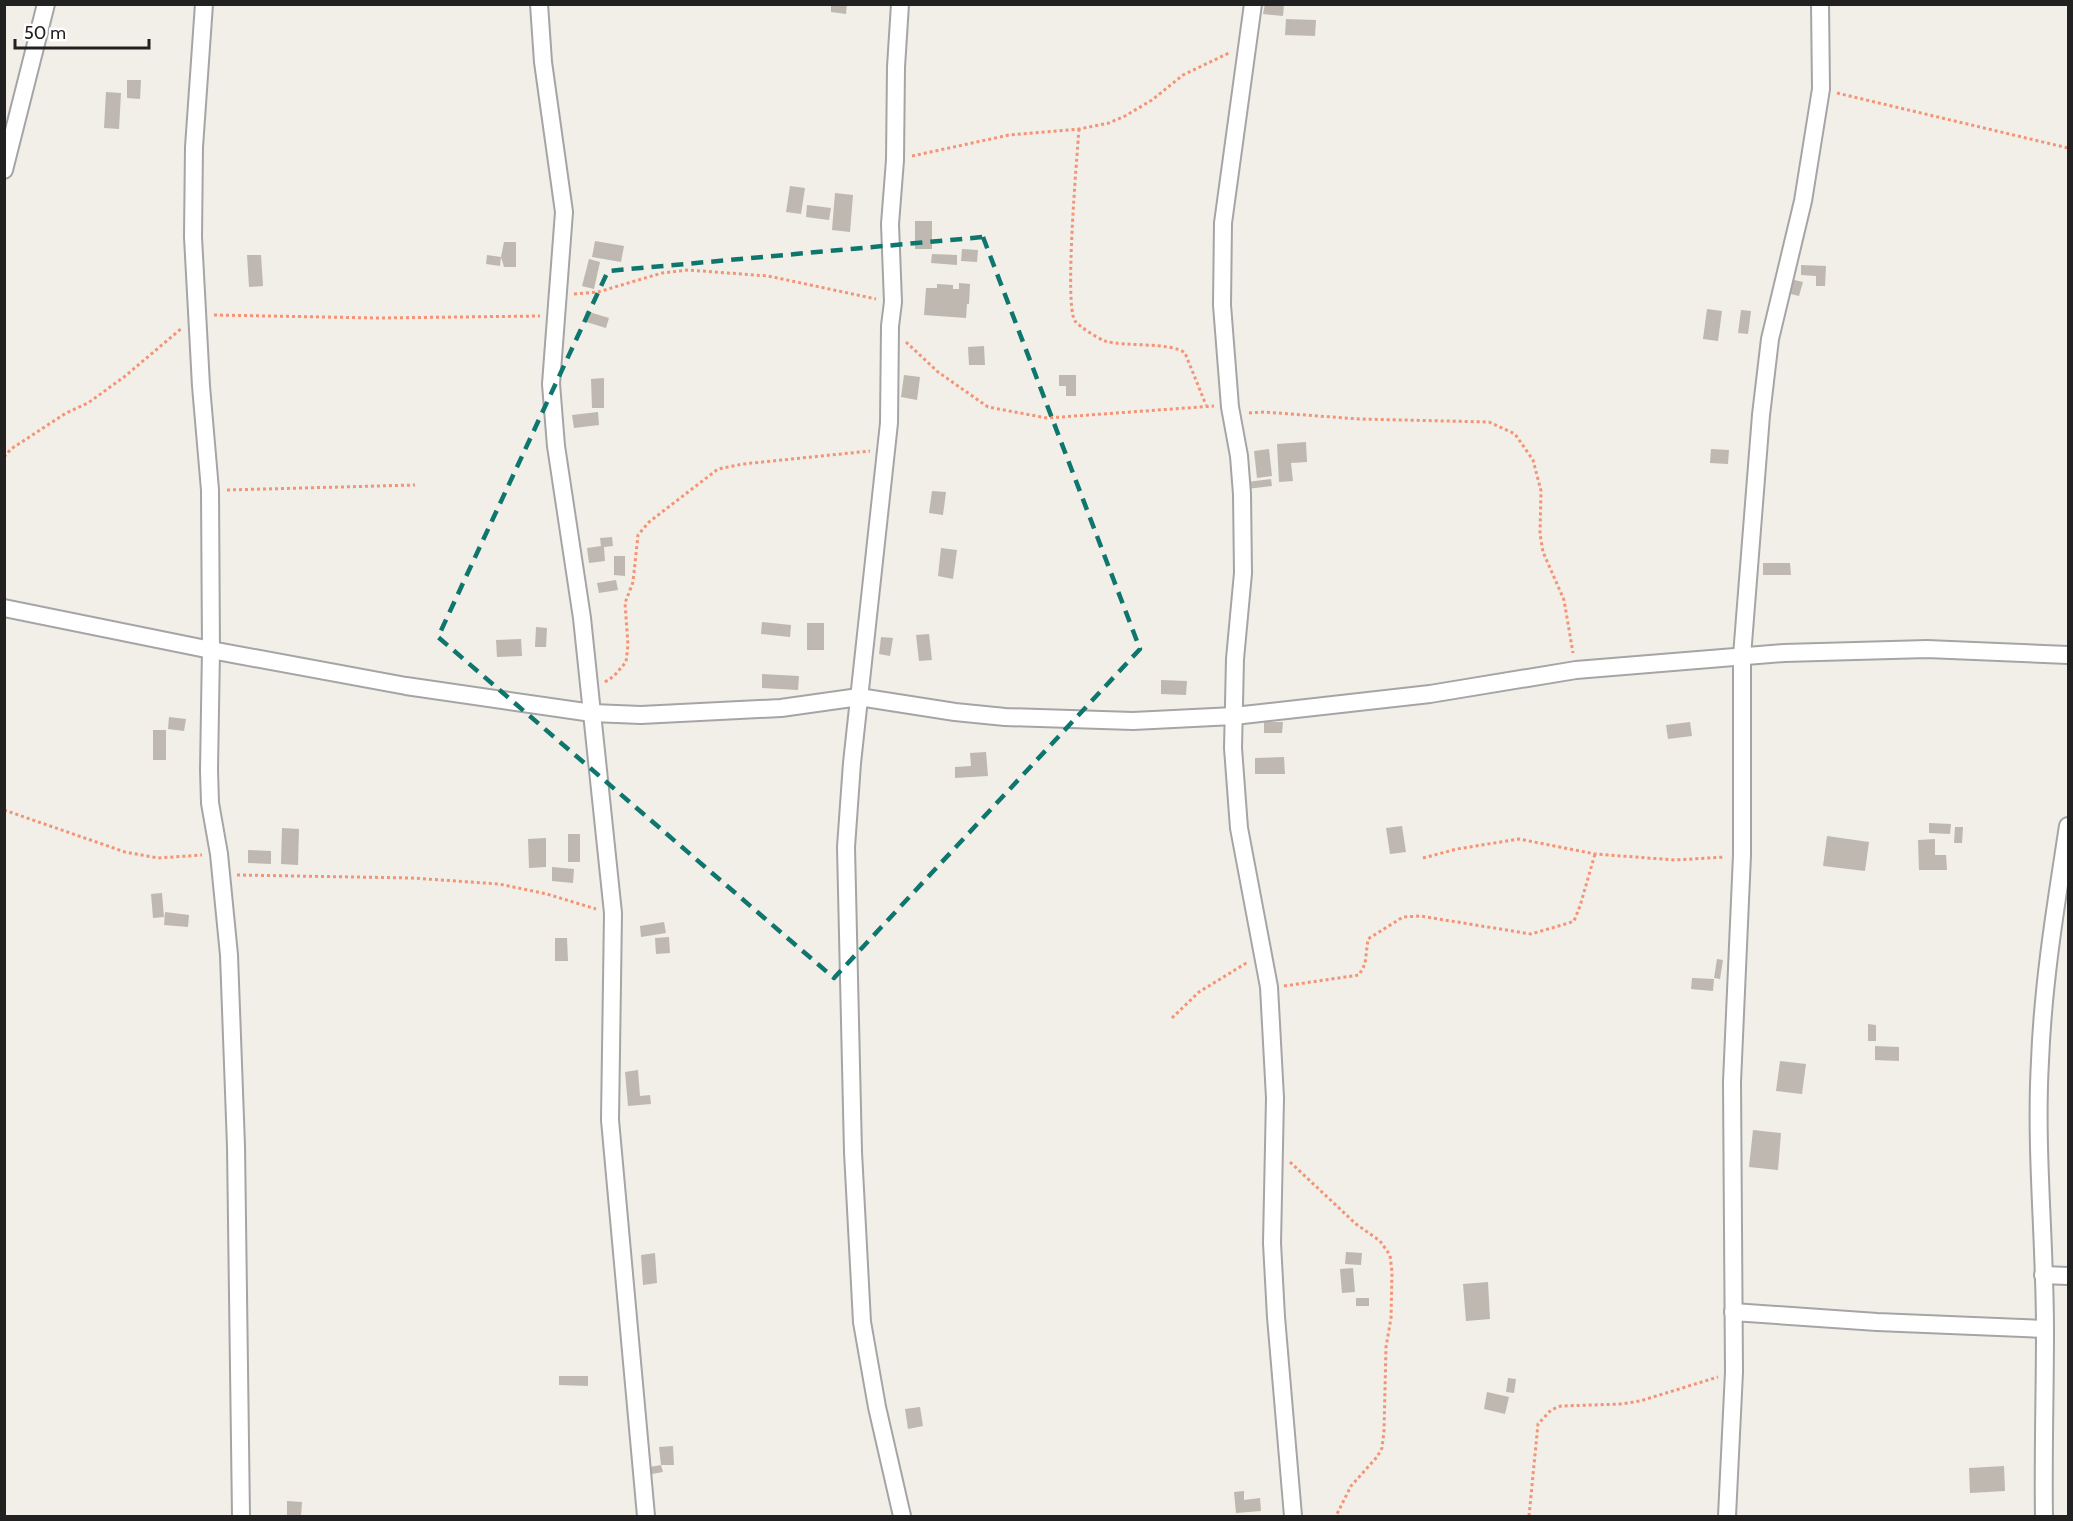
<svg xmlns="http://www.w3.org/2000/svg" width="2073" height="1521" viewBox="0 0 2073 1521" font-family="Cabin,sans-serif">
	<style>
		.building { fill: #beb8b1 }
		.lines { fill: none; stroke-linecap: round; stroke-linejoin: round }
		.street-casing { stroke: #a5a5a5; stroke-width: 20 }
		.path { stroke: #f69374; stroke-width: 3; stroke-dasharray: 3 3; stroke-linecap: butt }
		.street { stroke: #fff; stroke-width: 16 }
		.marked { fill: none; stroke: #0f766e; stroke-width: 4.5; stroke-dasharray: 12 8; stroke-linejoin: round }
	</style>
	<rect width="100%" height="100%" fill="#f1efe8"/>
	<g class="building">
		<path d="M831,4H847L846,14L831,12Z"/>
		<path d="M1265,4H1284L1283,16L1263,14Z"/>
		<path d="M1286,19L1316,20L1315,36L1285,35Z"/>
		<path d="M127,80H141L140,99L127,98Z"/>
		<path d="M106,92L121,93L119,129L104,128Z"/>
		<path d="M790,186L805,188L801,214L786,212Z"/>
		<path d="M835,193L853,195L850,232L832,230Z"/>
		<path d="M807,205L831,208L829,220L806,217Z"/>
		<rect x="915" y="221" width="17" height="28"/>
		<path d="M595,241L624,246L621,262L592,257Z"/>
		<path d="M504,242H516V267H504L501,257L500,266L486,264L487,255L501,257Z"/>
		<path d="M962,249L978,250L977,262L961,261Z"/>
		<path d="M932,254L957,255V265L931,263Z"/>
		<path d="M247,255H261L263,286L249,287Z"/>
		<path d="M589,259L600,262L594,289L582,286Z"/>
		<path d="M1801,265L1826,266L1825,286H1816V276L1801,275Z"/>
		<path d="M1790,279L1803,282L1799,296L1787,293Z"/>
		<path d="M959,283L970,284L969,304H967L966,318L924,315L926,288H937V284L953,285V289H959Z"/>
		<path d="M1707,309L1722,311L1718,341L1703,339Z"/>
		<path d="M1741,310L1751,311L1748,334L1738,333Z"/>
		<path d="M586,311L609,318L606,328L583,321Z"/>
		<path d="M984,346L985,365H969L968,347Z"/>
		<path d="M904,375L920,377L917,400L901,397Z"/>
		<path d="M1059,375H1076V396H1066V386H1059Z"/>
		<path d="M604,378V408H592L591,379Z"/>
		<path d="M598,412L599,425L574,428L572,415Z"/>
		<path d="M1306,442L1307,462L1291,463L1293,481L1279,482L1277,444Z"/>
		<path d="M1269,449L1272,476L1257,478L1254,451Z"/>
		<path d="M1711,449L1729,450L1728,464L1710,463Z"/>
		<path d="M1271,479L1272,486L1247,489V482Z"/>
		<path d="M932,491L946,492L943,515L929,513Z"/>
		<path d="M612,537L613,546L604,547L605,561L589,563L587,548L601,546L600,538Z"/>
		<path d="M941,548L957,550L953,579L938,576Z"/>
		<path d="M614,556H625V576L614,575Z"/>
		<path d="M1763,563H1790L1791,575H1763Z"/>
		<path d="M616,580L618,590L599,593L597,583Z"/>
		<path d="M762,622L791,625L790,637L761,634Z"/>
		<rect x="807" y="623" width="17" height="27"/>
		<path d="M536,627L547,628L546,647H535Z"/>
		<path d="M929,634L932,660L919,661L916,635Z"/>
		<path d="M881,637L893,638L890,656L879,654Z"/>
		<path d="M521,639L522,656L497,657L496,640Z"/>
		<path d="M762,674L799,676L798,690L762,688Z"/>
		<path d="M1161,680L1187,681L1186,695L1161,694Z"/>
		<path d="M169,717L186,719L184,731L168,729Z"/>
		<path d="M1264,722H1283L1282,733H1264Z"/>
		<path d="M1690,722L1692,736L1668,739L1666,725Z"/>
		<rect x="153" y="730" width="13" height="30"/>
		<path d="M986,752L988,776L955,778V767L971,766L970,753Z"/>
		<path d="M1284,757L1285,774H1255V758Z"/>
		<path d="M1929,823L1951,824L1950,834L1929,833Z"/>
		<path d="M1402,826L1406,852L1390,854L1386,828Z"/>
		<path d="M1955,827H1963L1962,843H1954Z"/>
		<path d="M282,828L299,829L298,865L281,864Z"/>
		<rect x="568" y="834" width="12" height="28"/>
		<path d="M1827,836L1869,842L1865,871L1823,866Z"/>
		<path d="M546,838V867L529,868L528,839Z"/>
		<path d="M1935,839V855H1946L1947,870H1919L1918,840Z"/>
		<path d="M248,850L271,851V864L248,863Z"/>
		<path d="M552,867L574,869L573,883L552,881Z"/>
		<path d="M162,893L164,917L153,918L151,894Z"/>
		<path d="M165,912L189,915L188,927L164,925Z"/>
		<path d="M664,922L666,933L641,937L640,926Z"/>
		<path d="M669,937L670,953L656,954L655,938Z"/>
		<path d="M555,938H567L568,961H555Z"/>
		<path d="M1717,959L1723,960L1720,979L1714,978Z"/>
		<path d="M1692,978L1714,979L1713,991L1691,989Z"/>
		<path d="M1868,1024L1876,1025V1041H1868Z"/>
		<path d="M1875,1046L1899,1047V1061L1875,1060Z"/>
		<path d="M1780,1061L1806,1064L1802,1094L1776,1091Z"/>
		<path d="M638,1070L640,1096L650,1095L651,1104L628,1106L625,1072Z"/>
		<path d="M1753,1130L1781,1133L1778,1170L1749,1167Z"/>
		<path d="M1346,1252L1362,1253L1361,1265L1345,1264Z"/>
		<path d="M655,1253L657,1283L643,1285L641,1255Z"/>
		<path d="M1353,1268L1355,1292L1342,1293L1340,1269Z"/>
		<path d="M1488,1282L1490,1319L1466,1321L1463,1284Z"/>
		<rect x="1356" y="1298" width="13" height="8"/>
		<path d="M559,1376H588V1386L559,1385Z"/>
		<path d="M1508,1378L1516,1379L1514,1393L1506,1392Z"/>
		<path d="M1487,1392L1509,1397L1505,1414L1484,1409Z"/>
		<path d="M920,1407L923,1426L908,1429L905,1409Z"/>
		<path d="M673,1446L674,1465H661L663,1472L652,1474L650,1467L661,1465L659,1447Z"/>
		<path d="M2004,1466L2005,1491L1970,1493L1969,1468Z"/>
		<path d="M1244,1491V1500L1260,1498L1261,1511L1236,1513L1234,1492Z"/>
		<path d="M287,1501L302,1502L301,1516H287Z"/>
	</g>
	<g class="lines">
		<g class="street-casing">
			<g id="street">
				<path d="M204,4L194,147L193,237L201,386L210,490L211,650L209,770L210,803L219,854L229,955L236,1146L241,1516"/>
				<path d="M539,4L543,62L564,212L551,384L556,446L582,618L613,913L610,1120L646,1516"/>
				<path d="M900,4L896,67L895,160L890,224L893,302L890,326L889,423L852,763L846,847L853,1152L862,1322L877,1407L902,1516"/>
				<path d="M1253,4L1223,223L1222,305L1230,407L1239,456L1242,494L1243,573L1235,659L1233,748L1239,828L1269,987L1275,1098L1272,1243L1276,1317L1293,1516"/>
				<path d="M4,170L46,4"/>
				<path d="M4,608L211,650L406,686L592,713L641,715L781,708L859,697L955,712L1005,717L1133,721L1234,716L1430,694L1576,670L1784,653L1927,649L2068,655"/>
				<path d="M2043,1275L2068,1276"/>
				<path d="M1733,1312L1877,1322L2045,1329"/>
				<path d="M1727,1516L1734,1372L1732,1082L1742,855V656L1761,415L1770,339L1803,201L1821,89L1820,4"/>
				<path d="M2044,1516C2043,1454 2045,1392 2045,1330C2045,1240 2035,1150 2040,1061C2043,982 2056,904 2068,826"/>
			</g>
		</g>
		<g class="path">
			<path d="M1837,93L2068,148"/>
			<path d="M1079,129C1077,157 1064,306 1075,321C1080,327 1097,338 1105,341C1125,347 1172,342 1185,353L1206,405"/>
			<path d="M912,156L1009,135L1079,129L1109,123L1125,116L1152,100L1183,75L1231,52"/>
			<path d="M574,294L598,292L662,273L688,270L768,276L876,299"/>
			<path d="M214,315L378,318L540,316"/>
			<path d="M906,342L938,372L988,407L1047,418L1214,406"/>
			<path d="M1249,413L1264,412L1359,419L1489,422L1515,434L1533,460L1541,491L1540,534L1543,552L1564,600L1573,653"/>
			<path d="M4,457L11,449L66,413L88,403L124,377L182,328"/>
			<path d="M227,490L415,485"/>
			<path d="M605,682L614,676L626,662L628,645L625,603L633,582L638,535L649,522L718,469L743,464L870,451"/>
			<path d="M4,810L125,852L158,858L202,855"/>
			<path d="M1423,858L1457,849L1519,839L1595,854L1675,860L1725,857"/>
			<path d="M237,875L412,878L499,884L547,894L596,909"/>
			<path d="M1284,986L1359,975L1365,964L1368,939L1403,917L1420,916L1531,934L1569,923L1574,921L1580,906L1595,854"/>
			<path d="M1172,1018L1199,992L1248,962"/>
			<path d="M1290,1162L1356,1224L1380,1241L1390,1255L1392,1272L1391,1318L1386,1347L1384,1431L1382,1448L1377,1457L1351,1486L1336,1516"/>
			<path d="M1529,1516L1538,1424L1551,1410L1561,1406L1622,1404L1640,1401L1718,1377"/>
		</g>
		<use href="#street" class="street"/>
	</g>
	<path class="marked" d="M983,237L1140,649L834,978L438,637L608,271Z"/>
	<rect width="2073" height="1521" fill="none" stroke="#212121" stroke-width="12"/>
	<path d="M15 39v9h134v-9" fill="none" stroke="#212121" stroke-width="3"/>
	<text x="24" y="39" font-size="18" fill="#212121" stroke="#ffffff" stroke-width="4.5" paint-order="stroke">50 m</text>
</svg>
